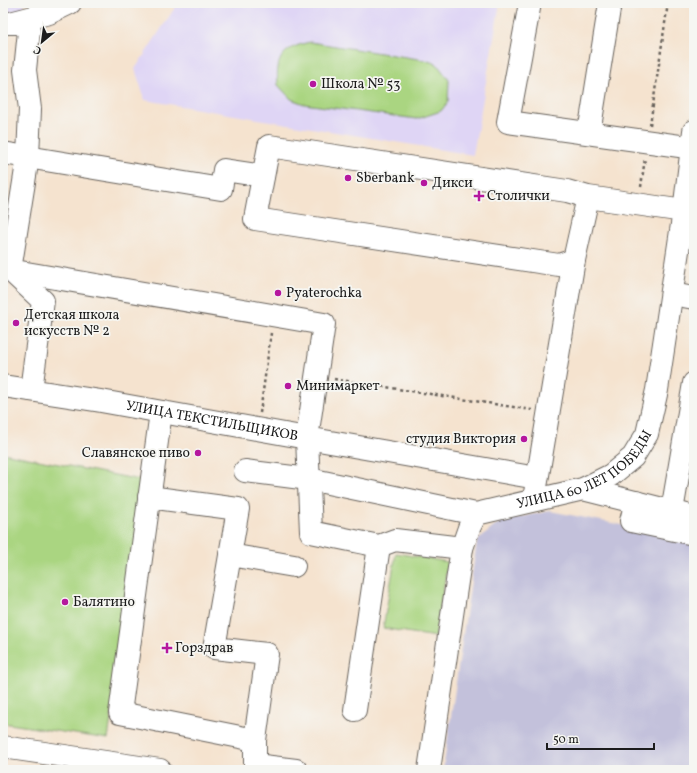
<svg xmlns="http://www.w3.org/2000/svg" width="697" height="773" viewBox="0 0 697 773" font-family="Vollkorn,serif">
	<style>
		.built { fill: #dfd5f5 }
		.industrial { fill: #c3c1db }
		.pitch { fill: #aad581; stroke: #63784e }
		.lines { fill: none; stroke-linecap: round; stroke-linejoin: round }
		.minor-casing { stroke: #68625b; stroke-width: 24 }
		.path { stroke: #68625b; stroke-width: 2.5; stroke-dasharray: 3 3; stroke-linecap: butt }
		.minor { stroke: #fff; stroke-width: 22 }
		.poi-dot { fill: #b5179e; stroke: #f6f6f2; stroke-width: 1.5 }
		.labels { text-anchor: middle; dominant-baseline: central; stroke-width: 3.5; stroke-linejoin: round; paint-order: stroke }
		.poi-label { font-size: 14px; fill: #1c1c1c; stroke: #f6f6f2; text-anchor: start }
		.street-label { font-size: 14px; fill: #1c1c1c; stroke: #f6f6f2 }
	</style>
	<rect width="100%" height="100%" fill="#f6f6f2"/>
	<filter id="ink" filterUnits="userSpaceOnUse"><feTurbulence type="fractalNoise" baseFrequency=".025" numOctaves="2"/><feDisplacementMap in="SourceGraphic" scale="8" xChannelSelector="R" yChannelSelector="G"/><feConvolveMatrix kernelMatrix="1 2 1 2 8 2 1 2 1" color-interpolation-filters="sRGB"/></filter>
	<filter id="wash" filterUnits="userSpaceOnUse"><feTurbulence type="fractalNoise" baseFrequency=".012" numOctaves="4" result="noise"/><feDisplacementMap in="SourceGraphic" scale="16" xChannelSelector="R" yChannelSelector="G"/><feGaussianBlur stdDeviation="0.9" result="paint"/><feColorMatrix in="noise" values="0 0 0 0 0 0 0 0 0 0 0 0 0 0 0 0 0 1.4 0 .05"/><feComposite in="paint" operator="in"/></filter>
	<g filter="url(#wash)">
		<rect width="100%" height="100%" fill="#f5e3cf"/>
		<g class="built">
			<path d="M3,3H25L23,9L3,15Z"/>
			<path d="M178,3H500L473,155L145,100L135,69Z"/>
		</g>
		<path class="industrial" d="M550,511L694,539V770H443L477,541L501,521Z"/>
		<g class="pitch">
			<path d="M310,42L425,60L437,64L449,80L448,102L441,111L417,119L304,104L291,99L278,85C275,57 283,48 310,42Z"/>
			<path d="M3,453L145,481L108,739L3,723Z"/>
			<path d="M396,553L448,562L435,637L383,628Z"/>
		</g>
	</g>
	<g filter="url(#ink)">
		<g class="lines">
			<g class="minor-casing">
				<g id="minor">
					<path d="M530,3L508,122L694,148"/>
					<path d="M14,22L49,13L70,3"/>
					<path d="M3,23H21L29,31L25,70L30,109L28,157L10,270L43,301L31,390"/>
					<path d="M589,133L610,3"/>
					<path d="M3,153L221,189L224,170L263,176"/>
					<path d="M588,197L567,191L269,146L255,219L559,265L574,260L588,197L684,211"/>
					<path d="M3,269L324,324L307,438L537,478"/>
					<path d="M672,294L694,298"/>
					<path id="s1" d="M3,386L101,401L307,438L311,532L379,546L395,540L462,548"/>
					<path d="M161,412L120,713L255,740"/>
					<path d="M245,471L309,479L476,514"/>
					<path d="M583,489L694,517"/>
					<path d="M535,493L574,260"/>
					<path d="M149,497L238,509L214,648L267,654L255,740V770"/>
					<path d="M636,502L631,521L694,534"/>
					<path d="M672,511L694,383"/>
					<path d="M230,555L294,566"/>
					<path d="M355,710L379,546"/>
					<path d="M3,747L160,770"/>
					<path d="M255,765L296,770"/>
					<path id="s2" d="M429,770L462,548L469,528L476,514L583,489L611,475L633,457L647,434L657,390L684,211L694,131"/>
				</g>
			</g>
			<g class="path">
				<path d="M650,125L668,3"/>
				<path d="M641,187L645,158"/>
				<path d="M334,379L532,410"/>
				<path d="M260,413L271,333"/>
			</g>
			<use href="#minor" class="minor"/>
		</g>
	</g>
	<g class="poi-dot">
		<circle cx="313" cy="84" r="4"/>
		<circle cx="348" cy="178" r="4"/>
		<circle cx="424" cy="183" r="4"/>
		<path d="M477 190h4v4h4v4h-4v4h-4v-4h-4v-4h4z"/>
		<circle cx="278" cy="293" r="4"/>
		<circle cx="16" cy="323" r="4"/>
		<circle cx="288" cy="386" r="4"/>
		<circle cx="524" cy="439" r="4"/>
		<circle cx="198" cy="453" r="4"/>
		<circle cx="65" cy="602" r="4"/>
		<path d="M165 642h4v4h4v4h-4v4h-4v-4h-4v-4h4z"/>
	</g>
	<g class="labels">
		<g class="poi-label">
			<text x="321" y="84">Школа № 53</text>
			<text x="356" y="178">Sberbank</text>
			<text x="432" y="183">Дикси</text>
			<text x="487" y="196">Столички</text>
			<text x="286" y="293">Pyaterochka</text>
			<text x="24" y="315">Детская школа<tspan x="24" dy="16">искусств № 2</tspan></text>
			<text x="296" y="386">Минимаркет</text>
			<text x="516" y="439" text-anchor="end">студия Виктория</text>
			<text x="190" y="453" text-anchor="end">Славянское пиво</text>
			<text x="73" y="602">Балятино</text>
			<text x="175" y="648">Горздрав</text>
		</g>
		<g class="street-label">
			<text stroke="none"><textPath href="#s1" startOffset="212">УЛИЦА ТЕКСТИЛЬЩИКОВ</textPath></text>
			<text stroke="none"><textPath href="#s2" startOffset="382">УЛИЦА 60 ЛЕТ ПОБЕДЫ</textPath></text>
		</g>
	</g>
	<rect width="697" height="773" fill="none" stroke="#f6f6f2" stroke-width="16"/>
	<g transform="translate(42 42) rotate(209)" stroke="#f6f6f2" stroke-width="3" paint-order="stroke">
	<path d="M0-3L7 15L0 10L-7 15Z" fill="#1c1c1c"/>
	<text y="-6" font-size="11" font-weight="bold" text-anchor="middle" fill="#1c1c1c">С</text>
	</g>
	<path d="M547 743v6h107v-6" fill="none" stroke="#1c1c1c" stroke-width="2"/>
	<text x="553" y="743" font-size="12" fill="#1c1c1c" stroke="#f6f6f2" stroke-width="3" paint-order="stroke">50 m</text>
</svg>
